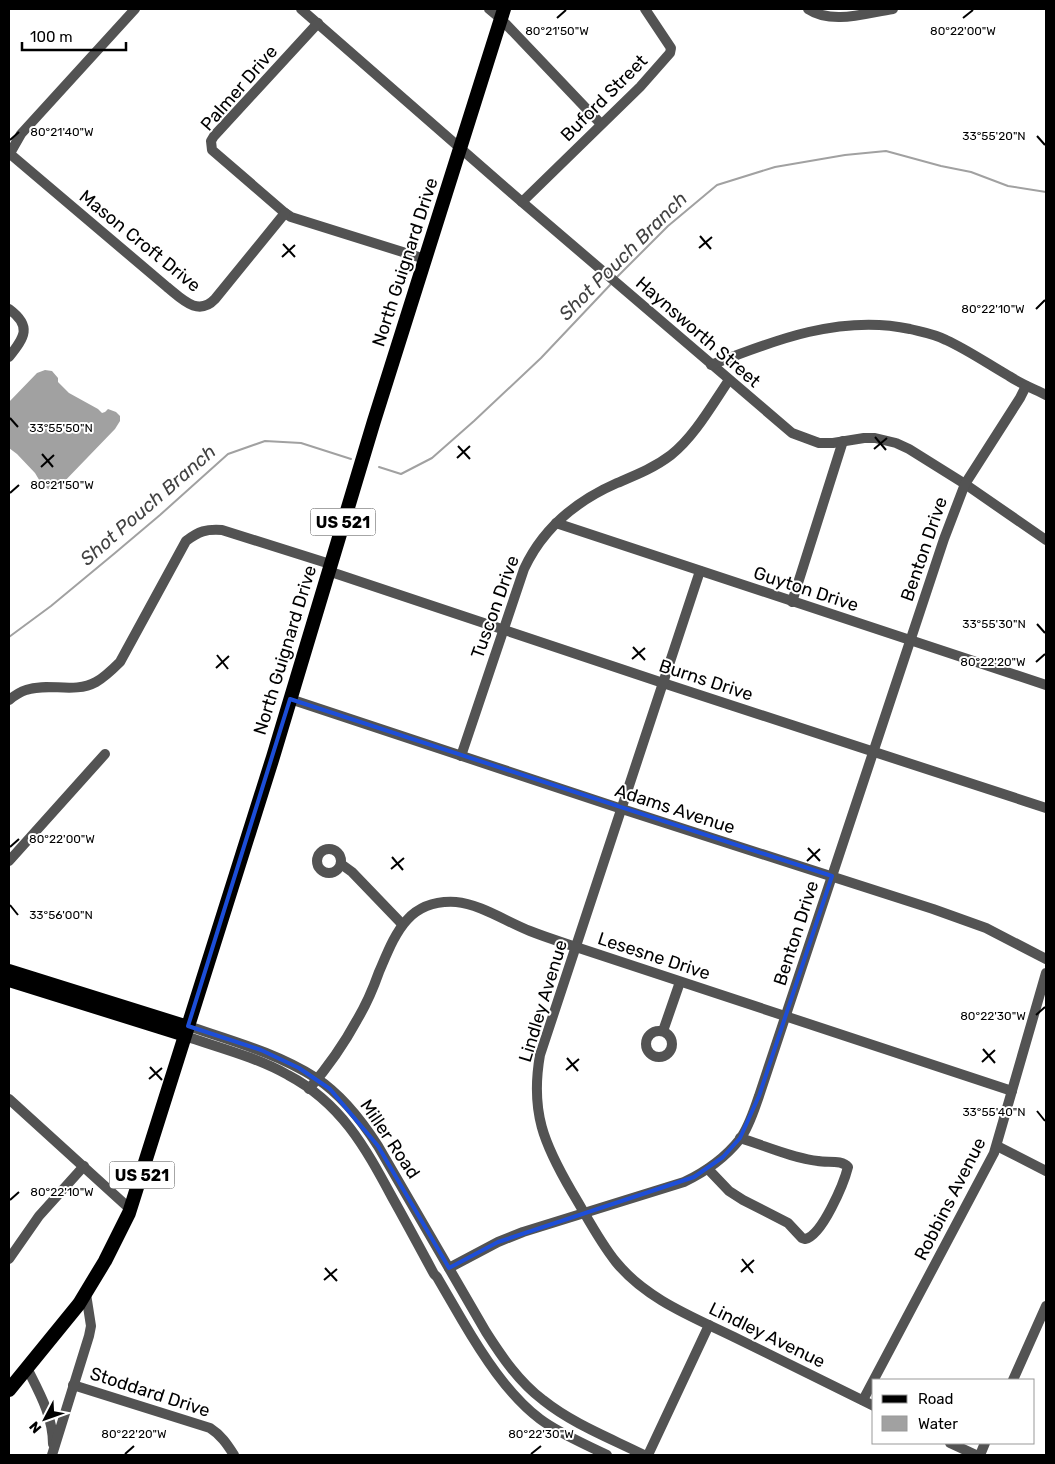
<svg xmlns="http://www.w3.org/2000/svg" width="1055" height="1464" viewBox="0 0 1055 1464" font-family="Rubik,sans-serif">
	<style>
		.water { fill: #a1a1a1 }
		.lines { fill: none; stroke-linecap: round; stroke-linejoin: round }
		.stream { stroke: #a1a1a1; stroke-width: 2 }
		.minor { stroke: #535353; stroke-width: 10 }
		.major { stroke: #000; stroke-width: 12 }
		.highway { stroke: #000; stroke-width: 14 }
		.marked { fill: none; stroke: #1d4ed8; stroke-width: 4; stroke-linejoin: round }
		.ticks { fill: none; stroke: #000; stroke-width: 2 }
		.labels { text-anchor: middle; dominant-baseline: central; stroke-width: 4; stroke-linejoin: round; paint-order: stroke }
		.shield { fill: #fff; stroke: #4c4c4c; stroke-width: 1 }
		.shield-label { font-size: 16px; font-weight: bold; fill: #000 }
		.street-label { font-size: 18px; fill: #000; stroke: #fff }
		.water-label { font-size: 19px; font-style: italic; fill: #424242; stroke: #fff }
		.ticks-label { font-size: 12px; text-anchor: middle; fill: #000; stroke: #fff; stroke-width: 4; stroke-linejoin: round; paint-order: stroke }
	</style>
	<rect width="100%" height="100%" fill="#fff"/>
	<path class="water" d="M45,370L52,371L58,378V382L69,393L98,409L102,413L105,412L108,409L116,412L120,416V421L115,429L59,487L53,489H48L41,483L35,473L17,454L9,448V402L37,373Z"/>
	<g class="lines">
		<g class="stream">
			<path d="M617,277L668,226L717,185L775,167L845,155L886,151L941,166L971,172L1008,186L1046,192"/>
			<path d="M379,467L401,474L432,458L474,421L541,358L611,284"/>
			<path d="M9,637L51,606L115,553L160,515L228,454L265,441L301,443L351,459"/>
		</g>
		<g class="minor">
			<path d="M301,9L522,202L792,433L819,443H833L864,438H875L896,443L909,449L965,484L1046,540"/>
			<path d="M489,9L501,19L601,124"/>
			<path d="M808,9C832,25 866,13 893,9"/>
			<path d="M318,23L214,136L211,141L212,150L285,213L291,217L425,259"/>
			<path d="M9,153L167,287C182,299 198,317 215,299L285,213"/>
			<path d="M9,155L21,134L135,9"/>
			<path d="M522,202L640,87L670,53L671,48L645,9"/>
			<path d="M9,309C32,326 25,337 9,357"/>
			<path d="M711,365C774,340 842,314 910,329C922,332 935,334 946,340C968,350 988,364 1009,376C1021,384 1034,389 1046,395"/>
			<path d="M556,523L1046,685"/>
			<path d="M328,571L663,683L1046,808"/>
			<path d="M700,571L540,1055C530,1112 544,1144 572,1192C586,1215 599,1241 616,1262C646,1299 693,1317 734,1337C780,1360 827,1383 874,1406"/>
			<path d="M792,602L843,441"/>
			<path d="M290,699L622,809L933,909L986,928L1046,959"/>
			<path d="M9,700C14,696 19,692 26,690C48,682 74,694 96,682C105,677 113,669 120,662L186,541C199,531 206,529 222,530L330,564"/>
			<path d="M461,756L524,569C543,528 576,501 617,483C636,475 654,468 671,455C694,437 712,405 729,380"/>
			<circle cx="329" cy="861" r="12"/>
			<path d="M9,861L105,754"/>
			<path d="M341,864L352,872L402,924"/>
			<path d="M188,1026C232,1041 277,1053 316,1078C342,1095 362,1121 378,1146L486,1332C502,1357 519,1382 543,1400C573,1424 610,1438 644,1455"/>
			<circle cx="659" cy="1044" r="13"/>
			<path d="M663,1031L680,982"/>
			<path d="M185,1036C220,1048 256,1057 288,1075C341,1103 365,1147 392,1197C406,1222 420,1248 434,1274L437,1277C445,1291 454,1306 462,1320C482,1354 508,1395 540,1419C560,1434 585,1444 607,1455"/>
			<path d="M309,1089C327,1068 344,1044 357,1020C366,1005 373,989 379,972C395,935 407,899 456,902C480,904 507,922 530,931C545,937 561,942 576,947L1012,1091"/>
			<path d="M9,1099L130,1209"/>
			<path d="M997,1146L1046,1171"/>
			<path d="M708,1169L729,1191L743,1200L788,1223L802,1238L805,1239C822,1236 844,1183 848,1167C842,1159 827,1163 818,1161C792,1158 766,1146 740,1138"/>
			<path d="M9,1259L39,1216L84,1166"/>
			<path d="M449,1268L498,1242L523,1232L684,1182C705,1172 725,1158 740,1139C749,1127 754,1110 759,1096L944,539L965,484L1020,398L1026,386"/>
			<path d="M27,1368C39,1392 53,1416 53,1444"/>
			<path d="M1013,1380L1046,1306"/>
			<path d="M73,1385L210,1428C221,1435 227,1444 234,1455"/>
			<path d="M863,1400L994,1153L1046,973"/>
			<path d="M950,1443L976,1455"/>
			<path d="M52,1455L89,1336L91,1326L86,1294"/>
			<path d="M648,1455L709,1325"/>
			<path d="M980,1455L985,1443"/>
		</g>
		<g class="major">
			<path d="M9,970L188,1026"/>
			<path d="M9,981L185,1036"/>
		</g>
		<path class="highway" d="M9,1390L79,1304L105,1261L129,1213L273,757L374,421L504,9"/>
	</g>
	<path class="marked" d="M290,699L832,876L759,1096L740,1138L723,1157L694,1177L498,1242L449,1268L378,1146L330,1089L299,1068L261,1050L188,1026Z"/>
	<path class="ticks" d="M557,18L566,10M963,18L973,10M1037,136L1045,145M10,140L19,132M700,236L711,249M283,244L295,257M699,248L712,237M282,257L295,245M1036,309L1045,300M10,418L18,427M875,437L886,450M458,446L470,459M874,449L887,438M42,454L53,467M457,458L470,446M41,467L54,455M10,493L19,485M1037,624L1045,633M633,647L645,660M217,655L228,669M632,659L645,648M1036,662L1045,654M216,668L229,656M10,847L19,839M808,848L820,861M392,857L403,870M807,861L820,849M391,869L404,858M10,905L18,915M1036,1015L1045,1007M983,1049L995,1063M567,1058L578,1071M982,1062L995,1050M150,1067L162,1080M566,1070L579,1059M149,1079L162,1068M1037,1111L1045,1121M10,1200L19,1192M742,1259L753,1273M325,1268L337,1281M741,1272L754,1260M324,1280L337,1269M125,1454L134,1446M531,1454L541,1446"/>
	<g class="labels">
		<g class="shield">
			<rect x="310.5" y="508.5" width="65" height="27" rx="4"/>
			<rect x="109.5" y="1161.5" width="65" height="27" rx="4"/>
		</g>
		<g class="shield-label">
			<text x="343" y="522">US 521</text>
			<text x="142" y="1175">US 521</text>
		</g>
		<g class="street-label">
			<text transform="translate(239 88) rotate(-49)">Palmer Drive</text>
			<text transform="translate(604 98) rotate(-45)">Buford Street</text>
			<text transform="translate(140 241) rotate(39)">Mason Croft Drive</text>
			<text transform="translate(405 262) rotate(-72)">North Guignard Drive</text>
			<text transform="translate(698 332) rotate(41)">Haynsworth Street</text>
			<text transform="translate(924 549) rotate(-71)">Benton Drive</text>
			<text transform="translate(806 589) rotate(18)">Guyton Drive</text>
			<text transform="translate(495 607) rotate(-70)">Tuscon Drive</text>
			<text transform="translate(285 650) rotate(-73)">North Guignard Drive</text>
			<text transform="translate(706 680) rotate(18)">Burns Drive</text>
			<text transform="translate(675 809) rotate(18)">Adams Avenue</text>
			<text transform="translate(796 933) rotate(-72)">Benton Drive</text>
			<text transform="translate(654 956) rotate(18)">Lesesne Drive</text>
			<text transform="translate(543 1001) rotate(-73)">Lindley Avenue</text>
			<text transform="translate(390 1139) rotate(56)">Miller Road</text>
			<text transform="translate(950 1199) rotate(-63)">Robbins Avenue</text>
			<text transform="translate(767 1335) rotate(26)">Lindley Avenue</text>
			<text transform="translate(150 1392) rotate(18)">Stoddard Drive</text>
		</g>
		<g class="water-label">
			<text transform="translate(623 256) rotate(-45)">Shot Pouch Branch</text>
			<text transform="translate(148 505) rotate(-41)">Shot Pouch Branch</text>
		</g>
	</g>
	<g class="ticks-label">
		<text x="557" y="35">80°21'50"W</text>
		<text x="963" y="35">80°22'00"W</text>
		<text x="62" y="136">80°21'40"W</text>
		<text x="994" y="140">33°55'20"N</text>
		<text x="993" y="313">80°22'10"W</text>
		<text x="61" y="432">33°55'50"N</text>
		<text x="62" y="489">80°21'50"W</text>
		<text x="994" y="628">33°55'30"N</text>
		<text x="993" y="666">80°22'20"W</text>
		<text x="62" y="843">80°22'00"W</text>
		<text x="61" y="919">33°56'00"N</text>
		<text x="993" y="1020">80°22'30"W</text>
		<text x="994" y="1116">33°55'40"N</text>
		<text x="62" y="1196">80°22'10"W</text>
		<text x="134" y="1438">80°22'20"W</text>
		<text x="541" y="1438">80°22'30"W</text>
	</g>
	<rect width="1055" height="1464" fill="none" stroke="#000000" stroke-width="20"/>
	<rect x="872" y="1379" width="162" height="65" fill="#ffffff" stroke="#999999"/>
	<rect x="882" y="1395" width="25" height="8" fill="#000000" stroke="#999999"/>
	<text x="918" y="1404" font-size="15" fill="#000000">Road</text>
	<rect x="882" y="1416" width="25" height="15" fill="#a1a1a1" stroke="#999999"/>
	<text x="918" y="1429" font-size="15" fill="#000000">Water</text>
	<g transform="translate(45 1419) rotate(229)" stroke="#ffffff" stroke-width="4" paint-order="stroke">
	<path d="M0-4L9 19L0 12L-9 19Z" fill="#000000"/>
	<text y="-8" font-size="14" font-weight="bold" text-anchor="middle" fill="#000000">N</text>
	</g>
	<path d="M22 42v8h104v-8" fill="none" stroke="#000000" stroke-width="2.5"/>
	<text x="30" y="42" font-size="15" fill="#000000" stroke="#ffffff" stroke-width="4" paint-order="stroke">100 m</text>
</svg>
